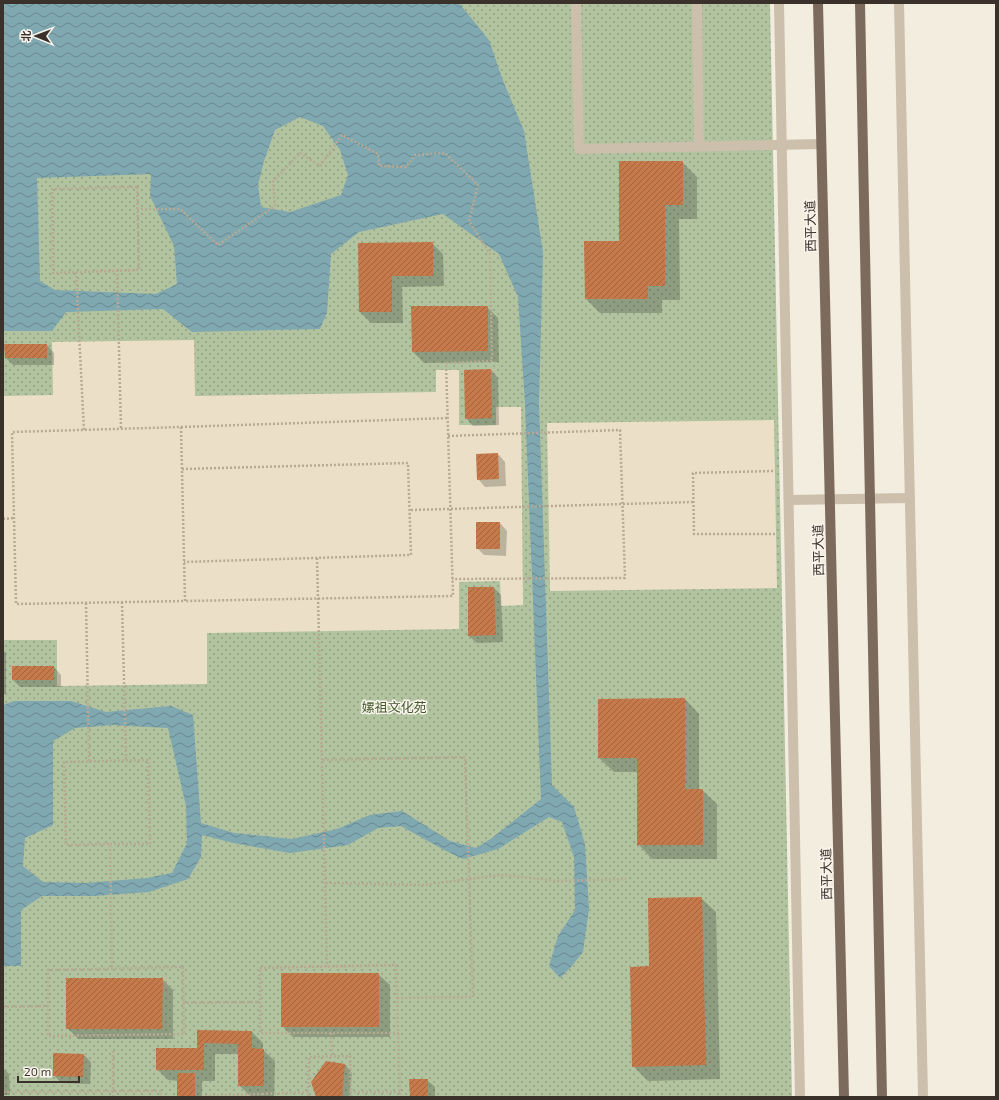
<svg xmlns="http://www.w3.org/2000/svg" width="999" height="1100" viewBox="0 0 999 1100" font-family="'Exo 2','Noto Sans SC',sans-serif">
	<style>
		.grass { fill: url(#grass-dots) }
		.plaza { fill: #ebe0c7 }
		.water { fill: url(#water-waves); fill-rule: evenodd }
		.shadow { fill: #0003 }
		.building { fill: url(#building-hatch) }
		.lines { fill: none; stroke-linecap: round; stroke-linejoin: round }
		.path { stroke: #b8a995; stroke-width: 2.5; stroke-dasharray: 2 2; stroke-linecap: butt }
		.minor { stroke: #ccbfab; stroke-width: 10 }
		.major { stroke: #7c6b5c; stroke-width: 10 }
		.labels { text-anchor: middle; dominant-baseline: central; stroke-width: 3; stroke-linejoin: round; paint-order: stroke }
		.street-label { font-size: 13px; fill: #3a312b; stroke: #faf6ed }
		.park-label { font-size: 13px; fill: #43582e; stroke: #faf6ed }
	</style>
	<defs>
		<pattern id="grass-dots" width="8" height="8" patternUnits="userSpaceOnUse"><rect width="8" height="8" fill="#b2c39f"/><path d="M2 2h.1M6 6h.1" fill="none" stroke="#929f82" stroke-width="1.8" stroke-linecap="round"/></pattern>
		<pattern id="water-waves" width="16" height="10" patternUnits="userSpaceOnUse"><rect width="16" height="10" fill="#7fa8b1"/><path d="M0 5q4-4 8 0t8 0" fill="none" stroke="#698990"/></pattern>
		<pattern id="building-hatch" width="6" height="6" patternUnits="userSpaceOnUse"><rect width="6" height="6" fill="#c6794b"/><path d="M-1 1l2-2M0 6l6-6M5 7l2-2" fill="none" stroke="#a2643f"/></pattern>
	</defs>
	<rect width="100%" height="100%" fill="#f3ede0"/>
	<path class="grass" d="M3,3H770L792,1097H3Z"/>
	<g class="plaza">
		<path d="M194,340L195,396L436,392V370H459V425H496V407H521L523,605L501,606L500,581L459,582V629L207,633V684L57,686V640H3V396L53,395L52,342Z"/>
		<path d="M774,420L777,588L550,591L547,423Z"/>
	</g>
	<path class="water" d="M3,3H459L489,40L502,78L524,131L543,252L539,403L552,785L574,807L585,844L589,909L583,952L571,967L560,978L549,966L558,936L575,910L574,857L562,822L549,817L498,849L463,859L444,850L401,826L378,828L348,845L290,853L233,843L202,835L201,857L188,879L149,892L93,896H42L21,910V966H3V705L14,701H71L106,712L171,706L193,715L201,823L234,833L292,839L337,829L370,815L402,811L450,841L476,848L492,838L541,799L525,404L518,297L499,254L443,214L359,232L331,254L327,313L320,329L192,332L163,309L66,312L52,331H3ZM300,117L323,126L340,150L348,175L341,195L290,212L261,207L258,185L264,161L275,130ZM151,174L150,196L174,246L177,284L156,294L55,290L40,281L37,178ZM112,725L168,728L186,806L187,843L172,873L147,878L86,883L43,882L23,866L25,838L53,825V741L75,728Z"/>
	<g class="shadow">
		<path d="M682,162L697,177V219H679L680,300H662V313H600L586,299Z"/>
		<path d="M432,243L443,254L444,286L402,287L403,323H371L360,312L359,244Z"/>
		<path d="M487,307L498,318L499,362L424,363L413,352Z"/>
		<path d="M47,345L54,353V365H13L6,358Z"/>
		<path d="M491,370L498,378L499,425L473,426L466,418Z"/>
		<path d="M498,454L505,462L506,486L485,487L478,479Z"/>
		<path d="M500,523L507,531L506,556L484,555L477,548Z"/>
		<path d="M494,588L501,595L503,642L477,643L469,636Z"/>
		<path d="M3,650L6,653V694H3Z"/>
		<path d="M54,667L61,675V687H20L13,680Z"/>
		<path d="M685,699L699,714V790H702L717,804V859H652L638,844V772H614L599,758Z"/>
		<path d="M701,898L716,912L720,1079L648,1081L633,1066L650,967Z"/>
		<path d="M378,974L390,985V1037H293L282,1026Z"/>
		<path d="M162,979L173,990V1039H79L67,1028Z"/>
		<path d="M198,1031L252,1032L263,1043V1050L275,1061L274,1097L250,1096L239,1085V1054H215V1081H202V1097H178V1081L168,1080L157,1069L198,1049Z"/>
		<path d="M84,1055L91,1062L90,1084L61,1083L54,1075Z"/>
		<path d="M326,1062L345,1065L352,1073L349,1097H317Z"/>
		<path d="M3,1068L9,1074L10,1095H3Z"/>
		<path d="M427,1080L435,1087V1097H411Z"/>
	</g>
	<g class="building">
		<path d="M619,161H683V205H665V286H648V299H585L584,241H619Z"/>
		<path d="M433,242V276H392V312H359L358,243Z"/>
		<path d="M411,306H488V351L412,352Z"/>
		<path d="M4,344H47V358H5Z"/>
		<path d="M491,369L492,418L465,419L464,370Z"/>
		<path d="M498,453L499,479L477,480L476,454Z"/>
		<rect x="476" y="522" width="24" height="27"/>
		<path d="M468,587H494L496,635L468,636Z"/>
		<rect x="12" y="666" width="42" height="14"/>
		<path d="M685,698V789H703V845H637V758H598V699Z"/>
		<path d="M702,897L706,1065L632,1067L630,967L649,966L648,898Z"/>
		<rect x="281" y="973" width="98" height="54"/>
		<path d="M66,978H163L162,1029H66Z"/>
		<path d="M197,1030L252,1031V1048L264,1049V1086H238V1044L204,1043V1070H156V1048H197Z"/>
		<path d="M53,1053L84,1054L83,1077L53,1076Z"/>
		<path d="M326,1061L345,1064L342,1097H316L311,1082Z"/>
		<rect x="177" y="1073" width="18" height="24"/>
		<path d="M409,1079H428V1097H410Z"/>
	</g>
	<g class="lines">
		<g class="path">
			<path d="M137,187L139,270L53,273L52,189Z"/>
			<path d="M137,209H180L218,245L275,206L273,182L300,153L320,166L342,135L378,154L379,166L406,167L415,155L445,153L478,185L469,221L490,254L492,361L446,363L453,596L185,601"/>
			<path d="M117,270L121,429"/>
			<path d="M76,272L84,431"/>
			<path d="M181,427L185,601L16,604L12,432Z"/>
			<path d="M181,427L448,418"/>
			<path d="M448,436L620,430L625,578L452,579"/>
			<path d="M182,469L408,463L411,555L184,562"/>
			<path d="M773,471L693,473L694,534H775"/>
			<path d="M411,510L693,502"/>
			<path d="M3,519L14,518"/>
			<path d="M317,558L327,967"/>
			<path d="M122,602L126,761"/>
			<path d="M86,603L89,761"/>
			<path d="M323,760L465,757L473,997L397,998"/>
			<path d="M110,844H150L148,760L64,762L66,845L110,844L112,969"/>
			<path d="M326,883L423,885L502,875L559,881L626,879"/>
			<path d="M183,967L184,1034L48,1036V970Z"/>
			<path d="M183,1003L260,1002"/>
			<path d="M3,1007L48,1006"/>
			<path d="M331,1033L332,1057"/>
			<path d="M399,1033H260V968L396,965L400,1097"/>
			<path d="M3,1092L161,1091L160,1097"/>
			<path d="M308,1092L309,1057L350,1056L351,1092"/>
			<path d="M262,1094L308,1092L309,1097"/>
			<path d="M113,1097V1049"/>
			<path d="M206,1097V1096L262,1094V1097"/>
			<path d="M351,1097V1092H400"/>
		</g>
		<g class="minor">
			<path d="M576,3L579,149L821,144"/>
			<path d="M697,3L699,146"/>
			<path d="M779,3L800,1097"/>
			<path d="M899,3L923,1097"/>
			<path d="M789,500L910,498"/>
		</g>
		<g class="major">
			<path d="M818,3L844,1097"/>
			<path d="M860,3L882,1097"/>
		</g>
	</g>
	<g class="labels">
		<g class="street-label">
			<text transform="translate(810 226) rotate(-91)">西平大道</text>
			<text transform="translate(818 550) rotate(-91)">西平大道</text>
			<text transform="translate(826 874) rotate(-91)">西平大道</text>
		</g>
		<g class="park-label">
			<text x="394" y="707">嫘祖文化苑</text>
		</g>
	</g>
	<rect width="999" height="1100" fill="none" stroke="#3a312b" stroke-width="8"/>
	<g transform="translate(36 36) rotate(271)" stroke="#faf6ed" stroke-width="3" paint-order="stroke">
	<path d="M0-3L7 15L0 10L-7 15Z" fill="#3a312b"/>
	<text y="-6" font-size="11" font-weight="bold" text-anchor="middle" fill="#3a312b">北</text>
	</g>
	<path d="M18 1076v6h61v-6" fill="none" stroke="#3a312b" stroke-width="2"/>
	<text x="24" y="1076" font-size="12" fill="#3a312b" stroke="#faf6ed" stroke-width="3" paint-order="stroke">20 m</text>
</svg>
